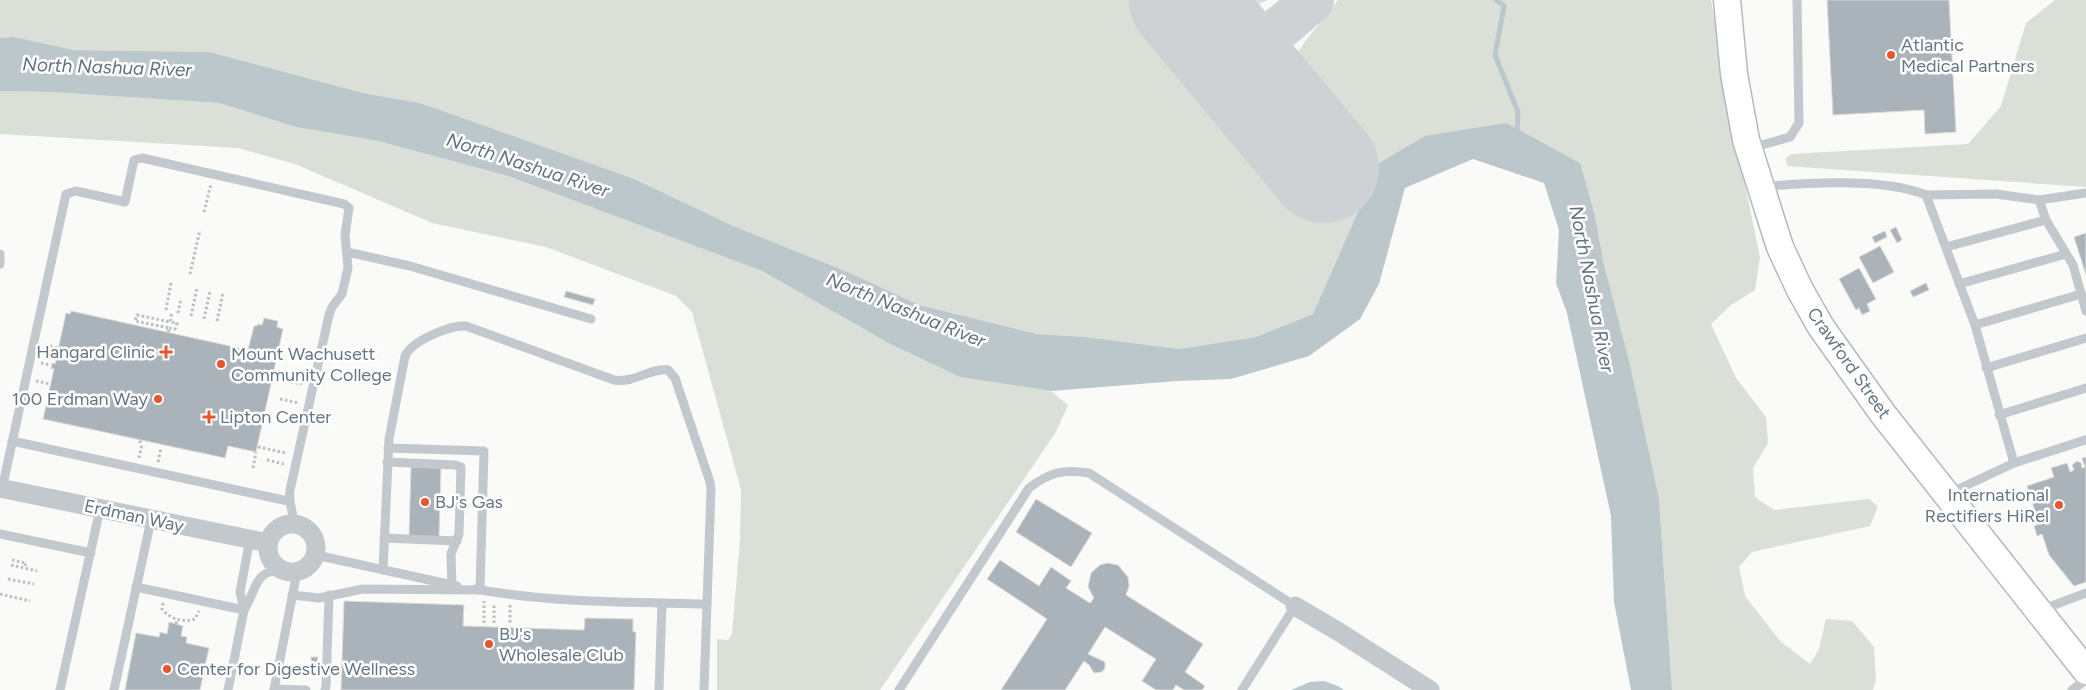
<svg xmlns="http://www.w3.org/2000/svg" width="2086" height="690" viewBox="0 0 2086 690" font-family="Figtree,sans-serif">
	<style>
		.green { fill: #dadfd7 }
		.water { fill: #bbc7cb }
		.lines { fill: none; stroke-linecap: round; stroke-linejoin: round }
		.stream { stroke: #bbc7cb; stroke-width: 5 }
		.taxiway { stroke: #ced2d4; stroke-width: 44 }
		.runway { stroke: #ced2d4; stroke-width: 110 }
		.building { fill: #aab3b9; stroke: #dcdcda }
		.secondary-casing { stroke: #b3babf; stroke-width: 29 }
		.path { stroke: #bbbfc2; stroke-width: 3; stroke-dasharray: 2.5 2.5; stroke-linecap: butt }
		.lane { stroke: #c3c8cc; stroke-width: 9 }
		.street { stroke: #c3c8cc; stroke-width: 19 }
		.secondary { stroke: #fff; stroke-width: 26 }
		.poi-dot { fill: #e4572e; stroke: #fff; stroke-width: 2 }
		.labels { text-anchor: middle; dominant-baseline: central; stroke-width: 5; stroke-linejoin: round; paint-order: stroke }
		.poi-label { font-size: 18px; fill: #657683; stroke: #fff; text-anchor: start }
		.street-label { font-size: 18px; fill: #657683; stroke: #fff }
		.water-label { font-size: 19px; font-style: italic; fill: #60757c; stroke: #fff }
	</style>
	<rect width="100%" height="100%" fill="#fafaf8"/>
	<g class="green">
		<path d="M0,0H1136L1298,195L1355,145L1289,66L1306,40L1338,0H1711L1733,126L1760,257L1755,290L1731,305L1711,324L1736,378L1766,417L1768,443L1753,468L1755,497L1774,510L1869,499L1878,507L1870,526L1752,552L1739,567L1745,596L1780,641L1810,664L1819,649L1826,619L1852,621L1874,647L1876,680L1873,690H1672L1659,499L1604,265L1595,216L1506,123L1376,165L1356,216L1313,314L1256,337L1179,349L1086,337L1037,334L919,305L850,273L420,103L363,93L210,52L74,50L14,37L0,38Z"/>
		<path d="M1234,0H1268L1243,11Z"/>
		<path d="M2055,0H2086V187L1787,166L1786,158L1791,154L1968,144L2001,106L2026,23Z"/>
		<path d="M0,91L50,92L219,103L296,127L378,141L508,176L762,271L892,345L960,377L1051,391L1068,405L1056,432L880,690H717V639L728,640L732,634L740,540L741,490L692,312L676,296L546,247L432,223L295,164L238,148L0,134Z"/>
	</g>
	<g class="water">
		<path d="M14,37L74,50L210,52L363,93L420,103L634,179L733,226L850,273L919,305L1037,334L1086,337L1179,349L1256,337L1313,314L1356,216L1376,165L1425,136L1506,123L1580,163L1595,216L1604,265L1630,365L1659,499L1672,690H1631L1614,602L1611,516L1567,313L1556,283L1559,230L1544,183L1473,159L1405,188L1379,284L1360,319L1309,356L1231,379L1177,381L1051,391L960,377L892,345L762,271L508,176L378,141L296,127L219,103L50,92L0,91V38Z"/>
		<path d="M1324,681L1338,686L1344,690H1291L1310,682Z"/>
	</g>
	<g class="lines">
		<path class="stream" d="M1496,0L1504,6L1495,55L1518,112L1517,135"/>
		<path class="taxiway" d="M1204,23C1212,29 1221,37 1231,41C1263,51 1290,19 1312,0"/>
		<path class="runway" d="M1184,0L1324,168"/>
	</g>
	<g class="building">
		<path d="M1827,0H1949L1956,132L1925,134L1924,110L1833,115Z"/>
		<path d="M1896,227L1902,240L1897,243L1890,230Z"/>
		<path d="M1885,231L1887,237L1875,243L1872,237Z"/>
		<path d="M2086,233V275L2074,237Z"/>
		<path d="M1880,246L1894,272L1873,283L1859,257Z"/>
		<path d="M1859,268L1876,299L1867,304L1870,311L1862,315L1859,308L1856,310L1839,279Z"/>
		<path d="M1926,283L1929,290L1913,297L1910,291Z"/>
		<path d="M566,291L595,299L593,305L564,297Z"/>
		<path d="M71,311L248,350L254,326H257L258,324L262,325L264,318L278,321L277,327L283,329L256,452L228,446L225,458L43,419L54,369H51L52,363L55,364L66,313L70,314Z"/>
		<path d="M2086,457V582L2074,586L2049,555L2042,534L2037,536L2034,526L2039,524L2027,486L2054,477L2051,468L2067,463L2070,472L2074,470L2072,465L2077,461L2081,463L2082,468L2085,467L2082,458Z"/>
		<path d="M411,467L441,468L439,537L409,536Z"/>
		<path d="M1036,499L1092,533L1071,567L1016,532Z"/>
		<path d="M1000,560L1039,586L1051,567L1071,581L1066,588L1090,603L1094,598L1088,587L1091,573L1100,565L1107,563L1118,565L1128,577L1129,586L1126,595L1203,644L1185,672L1205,686L1202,690H1184L1176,685L1173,690H1156L1142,681L1156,659L1105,627L1088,654L1105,662V668L1102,672L1094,673L1089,665L1084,661L1065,690H1001L1047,619L987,579Z"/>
		<path d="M344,601L464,605L463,626L584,630L585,618L633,619V632H636L634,690H341Z"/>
		<path d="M169,622L183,626L181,636L187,637L186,643L209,648L200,690H125L136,633L159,637L160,632L167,634Z"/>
		<path d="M311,657H318L314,676H312Z"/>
	</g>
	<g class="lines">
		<g class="secondary-casing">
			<path id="secondary" d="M1727,0L1734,74L1746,140L1780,247L1800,290L1821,327L1883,414L2086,671"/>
		</g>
		<g class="path">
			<path d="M204,212L211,184"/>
			<path d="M190,274L200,230"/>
			<path d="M166,310L171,283"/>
			<path d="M178,313L181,298"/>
			<path d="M191,316L197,288"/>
			<path d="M204,319L210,291"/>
			<path d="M217,321L223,293"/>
			<path d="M169,328L175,329L177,323L170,322L172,312"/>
			<path d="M168,332L169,328L135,321L137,315L170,322"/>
			<path d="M45,345L59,348"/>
			<path d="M41,363L50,365"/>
			<path d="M273,378L280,380"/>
			<path d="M36,381L50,384"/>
			<path d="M286,381L302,384"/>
			<path d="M280,399L299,403"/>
			<path d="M140,443V440"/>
			<path d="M258,447L286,453"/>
			<path d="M139,458L142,444"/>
			<path d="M267,460L284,464"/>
			<path d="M158,462L161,448"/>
			<path d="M253,468L256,452"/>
			<path d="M12,560L26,563L24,568"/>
			<path d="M11,565L37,571"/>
			<path d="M8,579L34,584"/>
			<path d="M0,594L30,601"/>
			<path d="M163,603L162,609C170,619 183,623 195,619L199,611"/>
			<path d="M510,605V624"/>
			<path d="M484,623V601"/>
			<path d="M494,623V604"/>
			<path d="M176,624L177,619"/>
		</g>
		<g class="lane">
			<path d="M1751,148L1790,137L1799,123L1797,0"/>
			<path d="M1763,187C1808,182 1884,178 1926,195L1975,325L2014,463"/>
			<path d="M1926,195L1996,194L2039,200L2086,193"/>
			<path d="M2039,200L2046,220L2073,265L2086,311"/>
			<path d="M1946,247L2046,220"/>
			<path d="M347,252L410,266L591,319"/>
			<path d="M0,254V264"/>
			<path d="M1959,284L2066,254"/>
			<path d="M1975,325L2081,294"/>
			<path d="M1986,368L2086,338"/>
			<path d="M1999,415L2086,388"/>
			<path d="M12,441L288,501"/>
			<path d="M387,462L455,465L461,467L459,534L451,554L452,589"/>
			<path d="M2,489L66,194L76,191L125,202L134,160L142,158L344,204L349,208L345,235L348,268L342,294L332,307L329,315L290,490C288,505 294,510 293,524"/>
			<path d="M1950,493L2014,463L2085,440"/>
			<path d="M0,534L91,553"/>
			<path d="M384,538L457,541"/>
			<path d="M316,555L457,586"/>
			<path d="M383,570L389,439L405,356C412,341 449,325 466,326L614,380C636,383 649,368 668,370L675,378L710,482L711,489L704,690"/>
			<path d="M136,587L244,610"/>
			<path d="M475,589C552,603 629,602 707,604"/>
			<path d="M292,595L319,598L363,589L480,590L484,451L388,448"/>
			<path d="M244,610L240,592L250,539"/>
			<path d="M2041,610L2086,593"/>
			<path d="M274,689L306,690"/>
			<path d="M60,690L100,509"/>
			<path d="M114,690L151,520"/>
			<path d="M228,690L244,610C257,590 253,570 283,570"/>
			<path d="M274,690L297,572"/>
			<path d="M325,690L326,687L329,595"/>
			<path d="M659,690L662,603"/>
			<path d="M899,690L1029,488C1050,472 1063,469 1089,473L1295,606L1242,690"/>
			<path d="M2072,690L2086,680"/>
		</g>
		<g class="street">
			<path d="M0,488L268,543"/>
			<circle cx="292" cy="548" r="24"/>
			<path d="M1295,606L1339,632L1430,690"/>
		</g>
		<use href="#secondary" class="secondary"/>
	</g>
	<g class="poi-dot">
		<circle cx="1891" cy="55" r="5"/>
		<path d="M163.5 344.5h5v5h5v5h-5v5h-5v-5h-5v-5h5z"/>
		<circle cx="221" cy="364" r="5"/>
		<circle cx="158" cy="399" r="5"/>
		<path d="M206.5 409.5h5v5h5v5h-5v5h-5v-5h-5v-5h5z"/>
		<circle cx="425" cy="502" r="5"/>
		<circle cx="2059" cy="505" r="5"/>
		<circle cx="489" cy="644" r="5"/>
		<circle cx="167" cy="669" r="5"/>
	</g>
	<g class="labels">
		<g class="poi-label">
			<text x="1901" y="45">Atlantic<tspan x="1901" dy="21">Medical Partners</tspan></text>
			<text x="155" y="352" text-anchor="end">Hangard Clinic</text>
			<text x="231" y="354">Mount Wachusett<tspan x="231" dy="21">Community College</tspan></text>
			<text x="148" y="399" text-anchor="end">100 Erdman Way</text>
			<text x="220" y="417">Lipton Center</text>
			<text x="2049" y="495" text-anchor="end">International<tspan x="2049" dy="21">Rectifiers HiRel</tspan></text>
			<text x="435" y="502">BJ's Gas</text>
			<text x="499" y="634">BJ's<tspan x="499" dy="21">Wholesale Club</tspan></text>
			<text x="177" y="669">Center for Digestive Wellness</text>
		</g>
		<g class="street-label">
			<text transform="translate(1849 363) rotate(55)">Crawford Street</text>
			<text transform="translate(134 516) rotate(12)">Erdman Way</text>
		</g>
		<g class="water-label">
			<text transform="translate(107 67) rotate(2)">North Nashua River</text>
			<text transform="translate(528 165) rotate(18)">North Nashua River</text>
			<text transform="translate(1592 289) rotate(79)">North Nashua River</text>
			<text transform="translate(906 310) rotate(22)">North Nashua River</text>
		</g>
	</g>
</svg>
